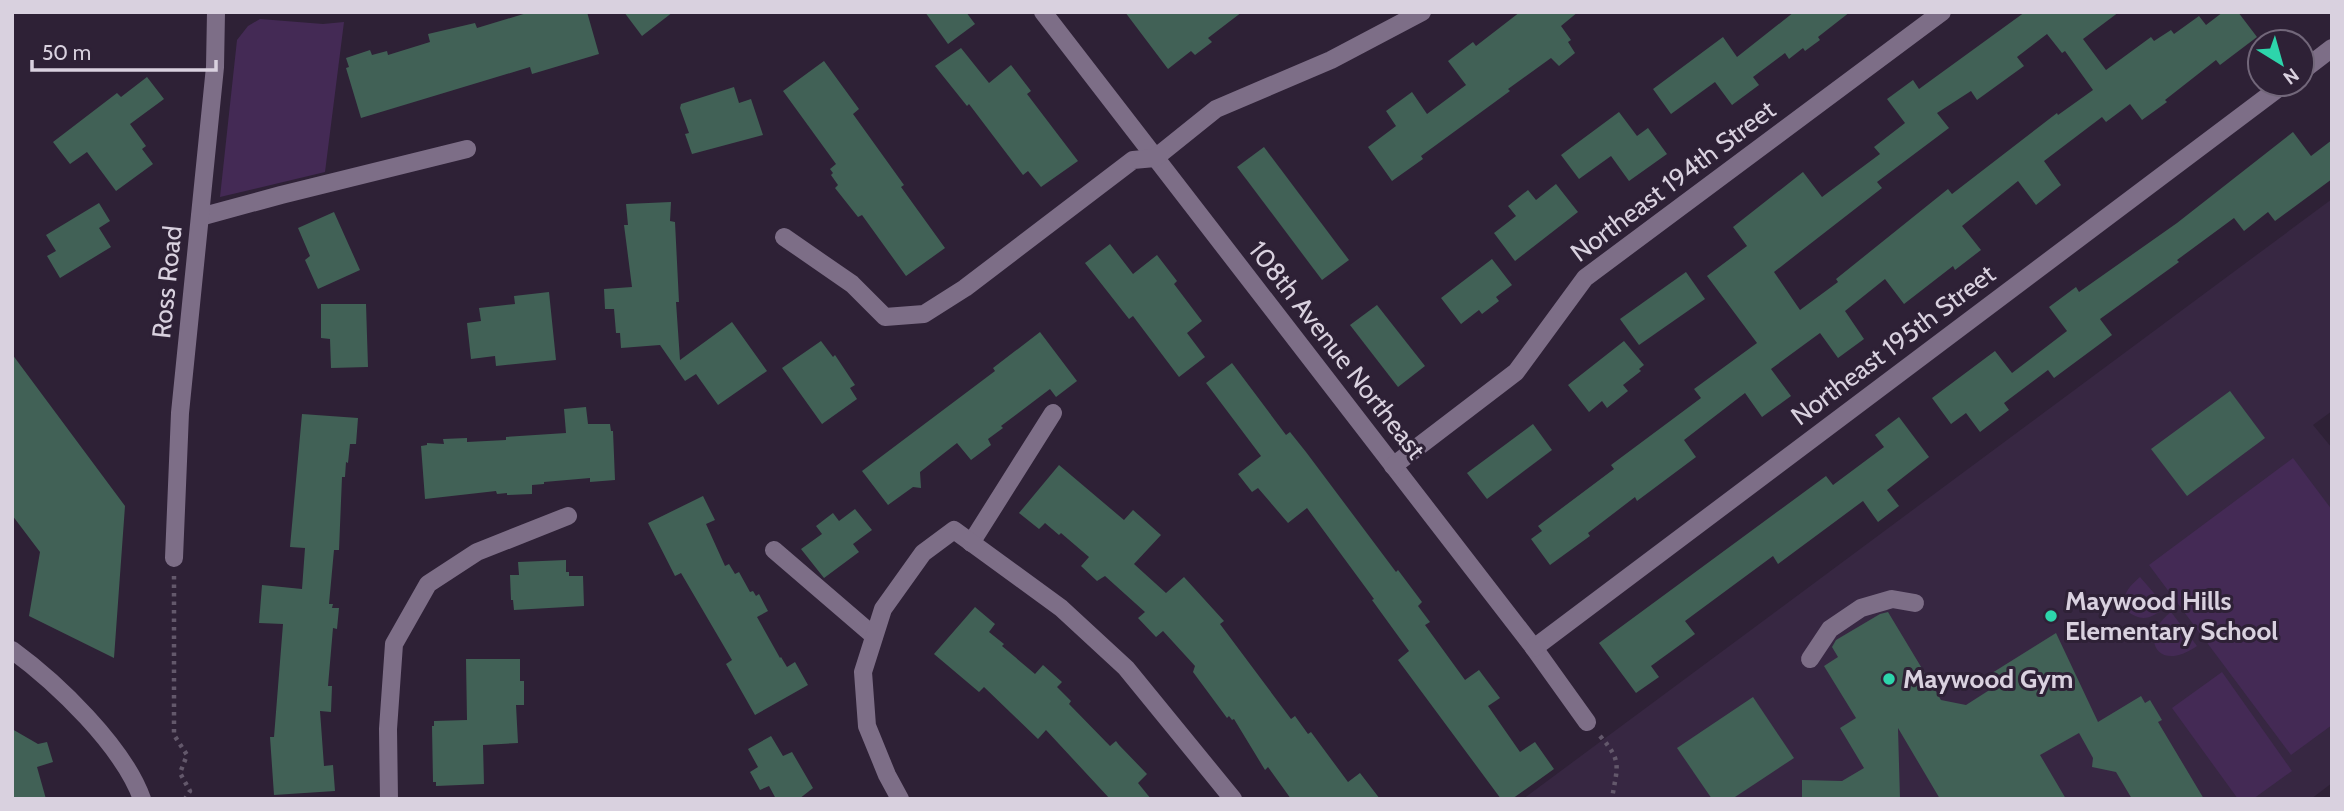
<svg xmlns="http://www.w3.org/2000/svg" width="2344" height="811" viewBox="0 0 2344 811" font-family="Cabin,sans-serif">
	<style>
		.built { fill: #372742 }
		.green { fill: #442a55 }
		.building { fill: #416156; fill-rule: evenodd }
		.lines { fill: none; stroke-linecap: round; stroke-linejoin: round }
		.path { stroke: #63586b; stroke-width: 4.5; stroke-dasharray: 3.5 5; stroke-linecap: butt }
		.minor { stroke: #7d6e87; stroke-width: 18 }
		.poi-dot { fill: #2dd5ab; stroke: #2e2136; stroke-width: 2.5 }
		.labels { text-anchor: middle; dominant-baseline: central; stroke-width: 6; stroke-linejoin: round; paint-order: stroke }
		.street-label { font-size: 26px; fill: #d9d1df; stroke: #2e2136 }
		.poi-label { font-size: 26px; font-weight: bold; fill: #d9d1df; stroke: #2e2136; text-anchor: start }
	</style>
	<rect width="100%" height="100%" fill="#2e2136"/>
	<path class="built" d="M2332,199V411L2313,425L2332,448V783L2311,799H1523Z"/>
	<g class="green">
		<path d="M260,19L323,24L344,22L325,172L220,197L237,40L248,26Z"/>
		<path d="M2293,458L2332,510V725L2291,755L2149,565Z"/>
		<path d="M2140,577L2166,607C2151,618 2143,623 2127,611C2120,595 2129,587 2140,577Z"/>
		<path d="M2171,612L2197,646C2157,674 2138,637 2171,612Z"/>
		<path d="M2222,672L2292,771L2253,799H2238L2172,708Z"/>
	</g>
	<g class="building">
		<path d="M530,12H587L599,54L532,74L530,67L361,118L346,68L349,67L346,58L370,50L372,55L387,51L388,55L430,42L428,34L475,23L477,28Z"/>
		<path d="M624,12H673L642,36Z"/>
		<path d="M925,12H966L975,24L948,44Z"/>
		<path d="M1125,12H1242L1208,38L1212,42L1195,55L1191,51L1168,69Z"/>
		<path d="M1520,12H1578L1561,26L1571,40L1568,42L1575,53L1559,66L1551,58L1508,89L1510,91L1421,156L1423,159L1392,181L1368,147L1396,126L1386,111L1412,92L1427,114L1466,85L1448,61L1473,42L1476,46Z"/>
		<path d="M1794,12H1850L1818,37L1820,40L1805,51L1803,48L1789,59L1785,53L1753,77L1759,85L1732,105L1715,82L1671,114L1653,89L1723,37L1737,57Z"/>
		<path d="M2025,12H2119L2083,39L2106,70L2151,37L2154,41L2171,30L2174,34L2199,16L2206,25L2223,12H2238L2257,37L2220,65L2216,60L2165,100L2167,102L2142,120L2130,104L2106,122L2102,117L2044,161L2061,185L2036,205L2018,181L1962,226L1981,250L1955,270L1953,266L1904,304L1885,279L1845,311L1864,339L1838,358L1820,333L1771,369L1791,396L1762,417L1745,393L1684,440L1696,457L1637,501L1635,497L1588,533L1590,536L1550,565L1531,539L1542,531L1538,526L1614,469L1611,465L1701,398L1694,389L1757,343L1707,276L1747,246L1733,227L1803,172L1822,197L1880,154L1874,147L1905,123L1887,99L1913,80L1919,89ZM2047,34L2062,53L2065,51L2093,90L2058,115L2057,113L1952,194L1948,189L1836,279L1838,282L1800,310L1774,272L1882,188L1877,182L1949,128L1937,113L1971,91L1977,100L2024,66L2017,57Z"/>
		<path d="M961,48L989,83L1011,65L1031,91L1027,94L1078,161L1041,187L1028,171L1023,175L969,104L967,106L935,66Z"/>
		<path d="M824,61L859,109L853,114L904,185L901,187L945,248L906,276L862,215L858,217L835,188L838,185L831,175L833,173L830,169L836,164L783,91Z"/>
		<path d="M147,77L164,99L130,124L146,146L142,149L153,164L116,191L87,152L70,164L53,142L117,93L121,97Z"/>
		<path d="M734,87L739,103L751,99L763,135L692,154L685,134L689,133L680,108L681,104Z"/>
		<path d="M1619,112L1637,136L1648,128L1667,154L1629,181L1611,156L1579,179L1561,155Z"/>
		<path d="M2293,132L2311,156L2332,140V179L2275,221L2268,212L2244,231L2234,218L2177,260L2179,262L2100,319L2112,335L2054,378L2048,370L2004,403L2009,410L1980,432L1966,413L1951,424L1932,398L1995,351L2012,373L2067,331L2049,307L2076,287L2079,292L2177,223Z"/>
		<path d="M1264,147L1349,260L1322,280L1237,167Z"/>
		<path d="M1556,184L1578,212L1515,261L1494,233L1516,216L1508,206L1528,190L1536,200Z"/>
		<path d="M671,202L670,221L675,222L679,302H676L680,360L732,322L767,371L718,405L696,374L685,381L660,345L621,348L620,333H616L614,309H605L604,289L632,287L624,225H628L626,204Z"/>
		<path d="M99,203L110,221L99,228L111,247L60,278L47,256L56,251L46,235Z"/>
		<path d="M334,212L360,270L318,289L305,260L310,256L298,228Z"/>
		<path d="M1110,244L1133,274L1157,255L1177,281L1174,284L1202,321L1187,333L1205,357L1179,377L1133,316L1129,319L1085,263Z"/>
		<path d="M1492,259L1512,285L1496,297L1499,301L1482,314L1479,310L1461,324L1441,298Z"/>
		<path d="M1686,272L1705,299L1639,345L1620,319Z"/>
		<path d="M549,292L556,360L496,366L495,356L471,359L467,323L481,321L479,308L515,304L514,296Z"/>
		<path d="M321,304H366L368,367L331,368L330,339L321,338Z"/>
		<path d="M1377,305L1425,366L1398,387L1350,325Z"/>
		<path d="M1040,332L1077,381L1056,397L1050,389L1001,426L1003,428L988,439L991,445L971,460L957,443L920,472L921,488L913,487L888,505L862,471L995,371L993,368Z"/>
		<path d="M821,341L833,357L835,355L855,385L850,388L857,399L822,424L782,368Z"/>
		<path d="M1624,341L1644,365L1639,369L1641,371L1623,385L1628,391L1607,408L1602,401L1589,412L1568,385Z"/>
		<path d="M12,354L125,506L114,658L29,616L40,552L12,515Z"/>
		<path d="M1232,363L1286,435L1290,432L1306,452L1396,572L1398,570L1422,602L1418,606L1430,622L1425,625L1465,680L1479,670L1500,698L1488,706L1520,752L1535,742L1554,769L1512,799H1501L1398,660L1409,651L1372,600L1374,599L1307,508L1288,523L1258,488L1252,492L1238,474L1261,456L1206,383Z"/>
		<path d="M2230,391L2265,438L2187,496L2151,449Z"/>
		<path d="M586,407L588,424H610L611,431H613L615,480L590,482V478L544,482V484L532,485V494L507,495V493L497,494L496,491L425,499L421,446L427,445V443L444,444L443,439L467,438V442L506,440V437L566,433L564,409Z"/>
		<path d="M302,414L358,418L356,444H350L348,463L346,462L345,477H342L339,550H334L329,604H333L332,608H339L337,629L333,628L328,686H332L331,712L320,711L324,766L333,765L335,791L274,795L270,737H274L283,624L259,623L262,585L302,589L305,548L290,547Z"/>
		<path d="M1899,417L1929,457L1887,490L1899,506L1878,522L1863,501L1778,564L1773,556L1685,621L1695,634L1651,666L1659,677L1636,693L1599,643L1826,476L1833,485L1884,447L1875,435Z"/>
		<path d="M1533,424L1552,450L1487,499L1467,473Z"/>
		<path d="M1059,465L1124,520L1133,510L1161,535L1134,564L1166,593L1184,577L1224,621L1220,624L1291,719L1295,716L1308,734L1311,732L1348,782L1360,773L1380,799H1291L1268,767L1265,770L1234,719L1232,720L1229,716L1227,718L1193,672L1195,666L1163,631L1156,637L1138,618L1145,612L1105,576L1097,581L1081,566L1089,557L1061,533L1059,535L1045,523L1039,529L1019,513Z"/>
		<path d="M703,496L715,520L706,524L725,566L729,564L735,574L739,572L750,592L753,591L756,596L759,594L768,611L757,617L780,658L781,657L787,667L795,662L808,685L755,715L726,664L732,660L681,573L675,576L648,523Z"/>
		<path d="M855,509L872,530L853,544L859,552L824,578L801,549L822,534L816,526L833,513L839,521Z"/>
		<path d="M566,560V572H569V576H583L584,606L514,610L513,600H511L510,575H519L518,562Z"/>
		<path d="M975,607L995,624L989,632L1004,644L1002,646L1035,674L1043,665L1062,682L1057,687L1071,701L1069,704L1110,746L1116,741L1119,745L1147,774L1138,783L1151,799H1110L1046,730L1038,739L984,687L979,692L934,654Z"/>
		<path d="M1888,612L1941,700L1966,705L1991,689L1984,678L2056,633L2098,722L2141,696L2145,703L2150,700L2162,720L2158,722L2204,799H2132L2116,772L2092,767L2093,758L2079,733L2040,755L2066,799H1940L1898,728L1900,799H1802V780L1842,781L1864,768L1840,728L1856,718L1824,666L1838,657L1832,647L1836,640L1880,614Z"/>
		<path d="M466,659H520V681H524V705H516L518,743L483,745L484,784L436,786V782H433L432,726H434V721L467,720Z"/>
		<path d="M1753,697L1794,758L1732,799H1712L1677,748Z"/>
		<path d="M12,729L38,744L47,742L53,762L37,767L46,799H12Z"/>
		<path d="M771,736L783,756L792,752L813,788L799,799H776L769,786L760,790L750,772L758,767L748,749Z"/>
	</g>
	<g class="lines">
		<g class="path">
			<path d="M174,576V735L187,755L180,773L190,791L185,799"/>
			<path d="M1600,736C1623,762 1617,766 1612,799"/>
		</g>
		<g class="minor">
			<path d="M1043,12L1534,648L1587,722"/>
			<path d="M2302,71L2332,48"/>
			<path d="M200,217L281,195L467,149"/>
			<path d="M784,237L852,284L885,317L924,314L965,288L1133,160L1155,158L1216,109L1331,60L1422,12"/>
			<path d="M1393,466L1516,372L1585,278L1942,12"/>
			<path d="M971,543L1053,413"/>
			<path d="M774,550L874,636"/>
			<path d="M174,558L180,413L215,67L216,12"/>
			<path d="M1534,648L2284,84"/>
			<path d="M12,650C57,683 123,746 142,799"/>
			<path d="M1810,659L1830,629L1861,608L1892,599L1915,603"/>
			<path d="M389,799L388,729L394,644L428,584L477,552L568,516"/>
			<path d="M900,799L887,775L867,726L863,672L883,609L923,553L954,530L1061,608L1126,668L1233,799"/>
		</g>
	</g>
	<g class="poi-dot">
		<circle cx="2051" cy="616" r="7"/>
		<circle cx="1889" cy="679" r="7"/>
	</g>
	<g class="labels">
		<g class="street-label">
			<text transform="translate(1673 181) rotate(-37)">Northeast 194th Street</text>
			<text transform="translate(167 282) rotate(-84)">Ross Road</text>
			<text transform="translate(1893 345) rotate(-37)">Northeast 195th Street</text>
			<text transform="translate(1337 350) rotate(52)">108th Avenue Northeast</text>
		</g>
		<g class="poi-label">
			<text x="2065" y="601">Maywood Hills<tspan x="2065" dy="30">Elementary School</tspan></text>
			<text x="1903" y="679">Maywood Gym</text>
		</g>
	</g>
	<rect width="2344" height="811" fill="none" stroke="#d9d1df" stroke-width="28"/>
	<g transform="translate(2281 63) rotate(143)"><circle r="33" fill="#2e2136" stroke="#72677a" stroke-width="2"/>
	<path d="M0-5L12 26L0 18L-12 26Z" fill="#2dd5ab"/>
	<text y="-10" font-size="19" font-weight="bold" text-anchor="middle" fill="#d9d1df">N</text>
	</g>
	<path d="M32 60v10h184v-10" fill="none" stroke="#d9d1df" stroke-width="3.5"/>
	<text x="42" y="60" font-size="21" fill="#d9d1df" stroke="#2e2136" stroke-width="5" paint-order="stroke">50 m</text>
</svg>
